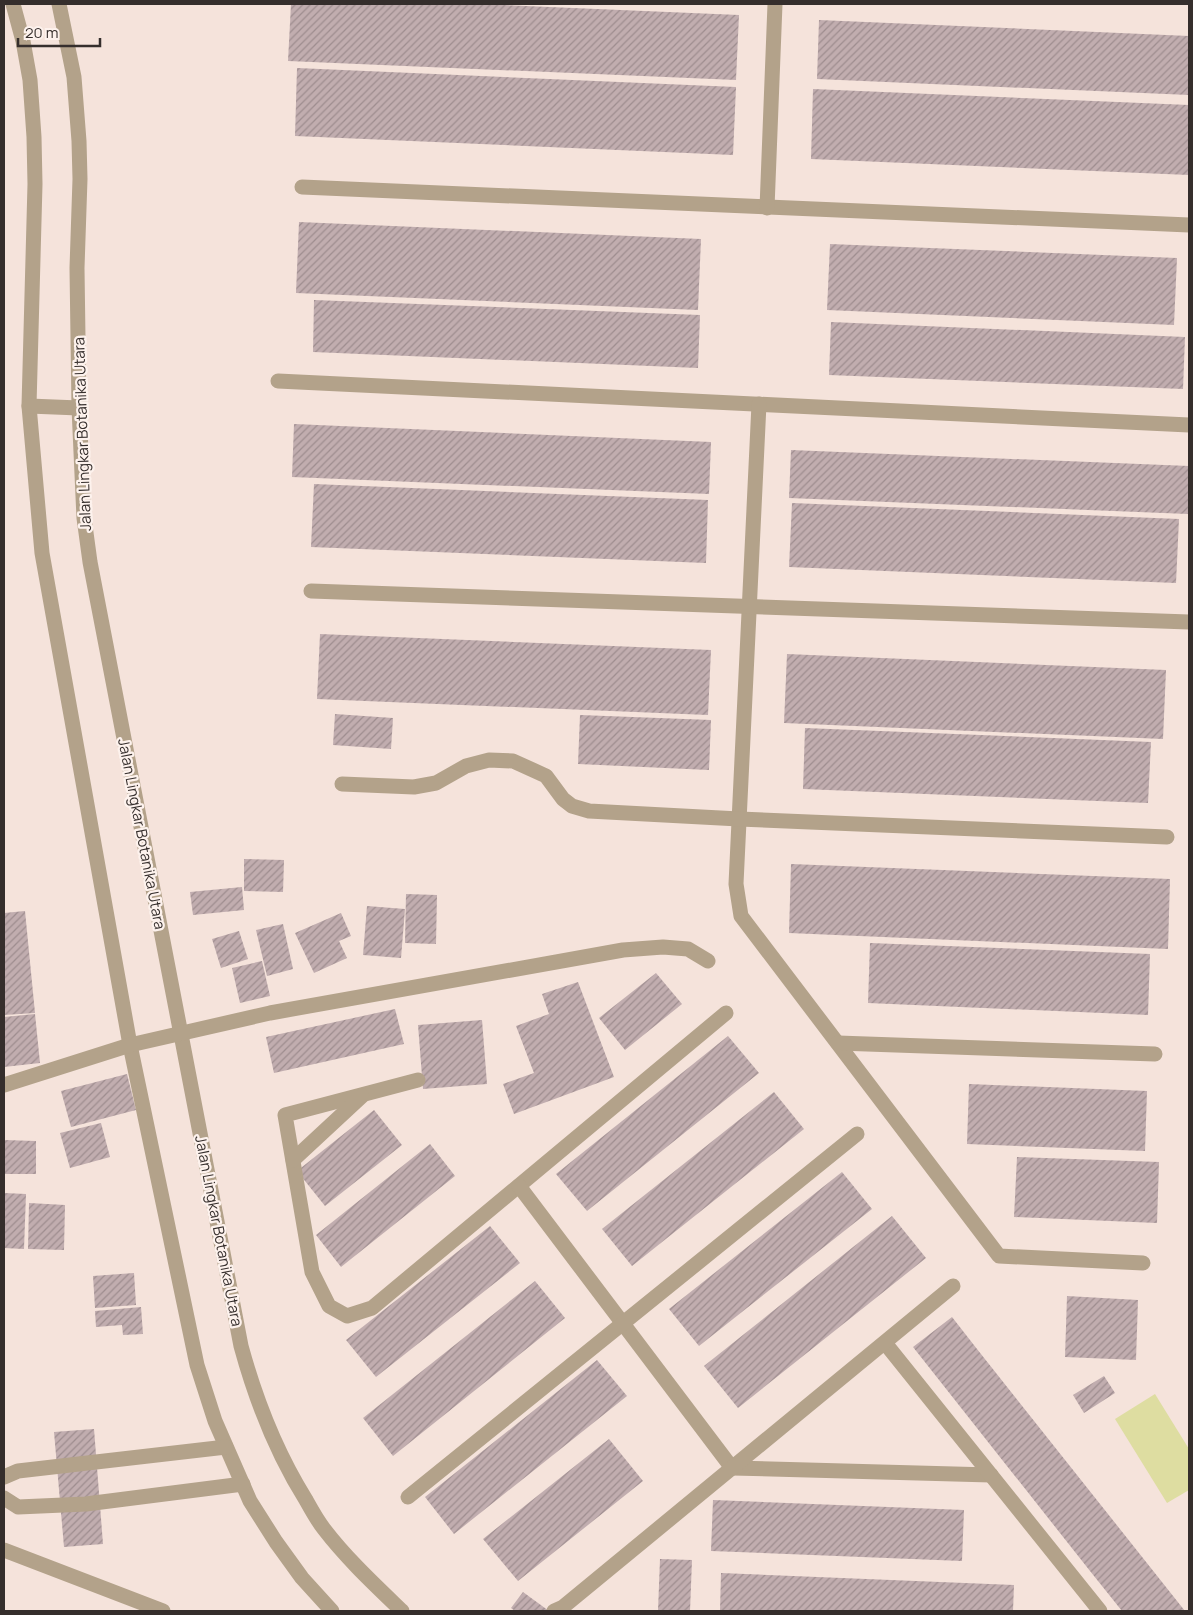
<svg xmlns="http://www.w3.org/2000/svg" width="1193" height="1615" viewBox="0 0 1193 1615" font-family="Manrope,sans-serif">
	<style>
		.garden { fill: #dedda1 }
		.building { fill: url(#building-hatch) }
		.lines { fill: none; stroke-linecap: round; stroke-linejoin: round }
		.minor { stroke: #b3a28a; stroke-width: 15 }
		.labels { text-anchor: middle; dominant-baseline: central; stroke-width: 4.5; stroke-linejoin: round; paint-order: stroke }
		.street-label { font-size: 15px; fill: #352e2c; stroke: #fdf2ed }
	</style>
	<defs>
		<pattern id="building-hatch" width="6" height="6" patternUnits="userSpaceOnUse" patternTransform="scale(1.25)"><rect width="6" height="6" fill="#c1adaf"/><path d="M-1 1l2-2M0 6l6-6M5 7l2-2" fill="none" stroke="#9e8d8f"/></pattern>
	</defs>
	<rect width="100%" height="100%" fill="#f5e3db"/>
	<path class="garden" d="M1155,1394L1189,1449V1490L1167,1503L1115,1419Z"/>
	<g class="building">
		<path d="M291,4H480L739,15L736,80L288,61Z"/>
		<path d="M819,20L1189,36V95L817,79Z"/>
		<path d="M297,68L736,87L733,155L295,136Z"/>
		<path d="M813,89L1189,105V175L811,159Z"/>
		<path d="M299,222L701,239L698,310L296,293Z"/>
		<path d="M830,244L1177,258L1174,325L827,310Z"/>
		<path d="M314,300L700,315L698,368L313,352Z"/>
		<path d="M831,322L1185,337L1183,389L829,375Z"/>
		<path d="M294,424L711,442L709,494L292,477Z"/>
		<path d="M791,450L1189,466L1188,514L789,498Z"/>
		<path d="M314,484L708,500L706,563L311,547Z"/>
		<path d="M792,503L1179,519L1176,583L789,567Z"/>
		<path d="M320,634L711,650L708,715L317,699Z"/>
		<path d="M787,654L1166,670L1163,739L784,723Z"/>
		<path d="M335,714L393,718L391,749L333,745Z"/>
		<path d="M580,715L711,720L709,770L578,764Z"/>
		<path d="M805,728L1151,742L1148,803L803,789Z"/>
		<path d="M244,859L284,860L283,892L244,891Z"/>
		<path d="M791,864L1170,879L1168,949L789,933Z"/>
		<path d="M242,887L244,910L193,915L190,892Z"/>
		<path d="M406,894L437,895L436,944L405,943Z"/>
		<path d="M367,906L405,909L401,958L363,955Z"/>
		<path d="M25,911L35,1013L4,1015V913Z"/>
		<path d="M341,913L351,936L339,941L347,958L314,973L295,933Z"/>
		<path d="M283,924L293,969L267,976L256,930Z"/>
		<path d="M239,931L248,959L221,968L212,939Z"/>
		<path d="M870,943L1150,954L1148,1015L868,1003Z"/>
		<path d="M262,961L270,996L240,1003L232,968Z"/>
		<path d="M656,973L682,1004L625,1050L599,1018Z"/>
		<path d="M578,982L614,1077L514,1114L503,1084L534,1073L516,1026L549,1014L542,994Z"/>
		<path d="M395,1009L404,1044L274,1073L266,1037Z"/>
		<path d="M35,1014L40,1063L4,1067V1017Z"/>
		<path d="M482,1020L487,1084L423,1089L418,1025Z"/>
		<path d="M728,1036L759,1073L587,1211L556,1174Z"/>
		<path d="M127,1074L136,1110L71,1127L61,1091Z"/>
		<path d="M969,1084L1147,1091L1145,1151L967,1144Z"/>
		<path d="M774,1092L804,1129L632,1266L602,1229Z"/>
		<path d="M374,1110L402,1145L325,1206L297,1171Z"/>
		<path d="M101,1123L110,1157L70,1168L60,1133Z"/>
		<path d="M4,1140L36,1141V1174H4Z"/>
		<path d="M430,1144L455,1176L341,1267L316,1235Z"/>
		<path d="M1017,1157L1159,1162L1157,1223L1014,1217Z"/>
		<path d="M842,1172L872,1209L699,1346L669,1309Z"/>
		<path d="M4,1193L26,1194L24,1249L4,1248Z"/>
		<path d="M29,1203L65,1205L64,1250L28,1249Z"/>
		<path d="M892,1216L926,1258L738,1408L704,1366Z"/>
		<path d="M490,1226L520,1263L376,1377L346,1340Z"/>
		<path d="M134,1273L136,1305L95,1308L93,1276Z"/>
		<path d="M535,1281L565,1318L393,1456L363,1418Z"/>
		<path d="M1067,1296L1138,1300L1136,1360L1065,1357Z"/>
		<path d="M141,1307L143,1334L123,1335L122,1325L96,1327L95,1311Z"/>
		<path d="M952,1317L977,1349L1185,1611H1122L1090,1571L913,1347Z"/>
		<path d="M597,1360L627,1396L454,1534L425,1497Z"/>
		<path d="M1104,1376L1115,1393L1084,1413L1073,1395Z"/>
		<path d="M94,1429L103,1544L64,1547L54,1432Z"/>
		<path d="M609,1439L643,1481L518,1581L483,1539Z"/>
		<path d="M713,1500L964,1510L962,1561L711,1551Z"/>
		<path d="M660,1559L692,1560L690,1611H658Z"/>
		<path d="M721,1573L1014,1585L1013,1611H720Z"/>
		<path d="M523,1592L549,1611H515L511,1608Z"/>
	</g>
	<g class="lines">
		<g class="minor">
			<path d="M13,4L23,41L30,80L34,137L35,184L29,406L42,553L130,1045L197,1365L215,1421L250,1501L276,1542L302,1578L332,1611"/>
			<path d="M59,4L74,77L79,141L80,179L77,268L79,408L84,518L90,562L241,1346C256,1401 276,1452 306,1500C311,1509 317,1520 324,1529C347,1559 375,1585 402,1611"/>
			<path d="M302,187L1189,225"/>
			<path d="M767,208L775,4"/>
			<path d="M278,381L1189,425"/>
			<path d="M759,404L736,884L741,916L999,1256L1143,1263"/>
			<path d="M29,406L79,408"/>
			<path d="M311,591L1189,622"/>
			<path d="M342,784L414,787L436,783L466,766L489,760L513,761L546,776L563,799L572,806L589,811L739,819L1167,837"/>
			<path d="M838,1043L1155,1054"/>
			<path d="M418,1080L285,1115L312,1272L329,1306L347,1316L372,1308L726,1013"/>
			<path d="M4,1085L130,1045L270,1013L623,950L663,947L688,949L708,961"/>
			<path d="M293,1160L362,1096"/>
			<path d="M519,1186L732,1468L991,1475"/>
			<path d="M885,1343L1100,1611"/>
			<path d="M4,1477L18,1471L226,1447"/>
			<path d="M408,1497L857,1134"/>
			<path d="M4,1498L18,1507L86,1504L243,1484"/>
			<path d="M4,1550L163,1611"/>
			<path d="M554,1611L563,1607L953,1286"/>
		</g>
	</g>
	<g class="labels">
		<g class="street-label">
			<text transform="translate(82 434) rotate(-92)">Jalan Lingkar Botanika Utara</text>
			<text transform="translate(142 834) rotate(79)">Jalan Lingkar Botanika Utara</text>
			<text transform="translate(219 1231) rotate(79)">Jalan Lingkar Botanika Utara</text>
		</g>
	</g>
	<rect width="1193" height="1615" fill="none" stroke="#352e2c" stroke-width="10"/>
	<path d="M18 38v8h82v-8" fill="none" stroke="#352e2c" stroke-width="2.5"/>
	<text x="25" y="38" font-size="15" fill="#352e2c" stroke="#fdf2ed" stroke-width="4" paint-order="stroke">20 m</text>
</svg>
